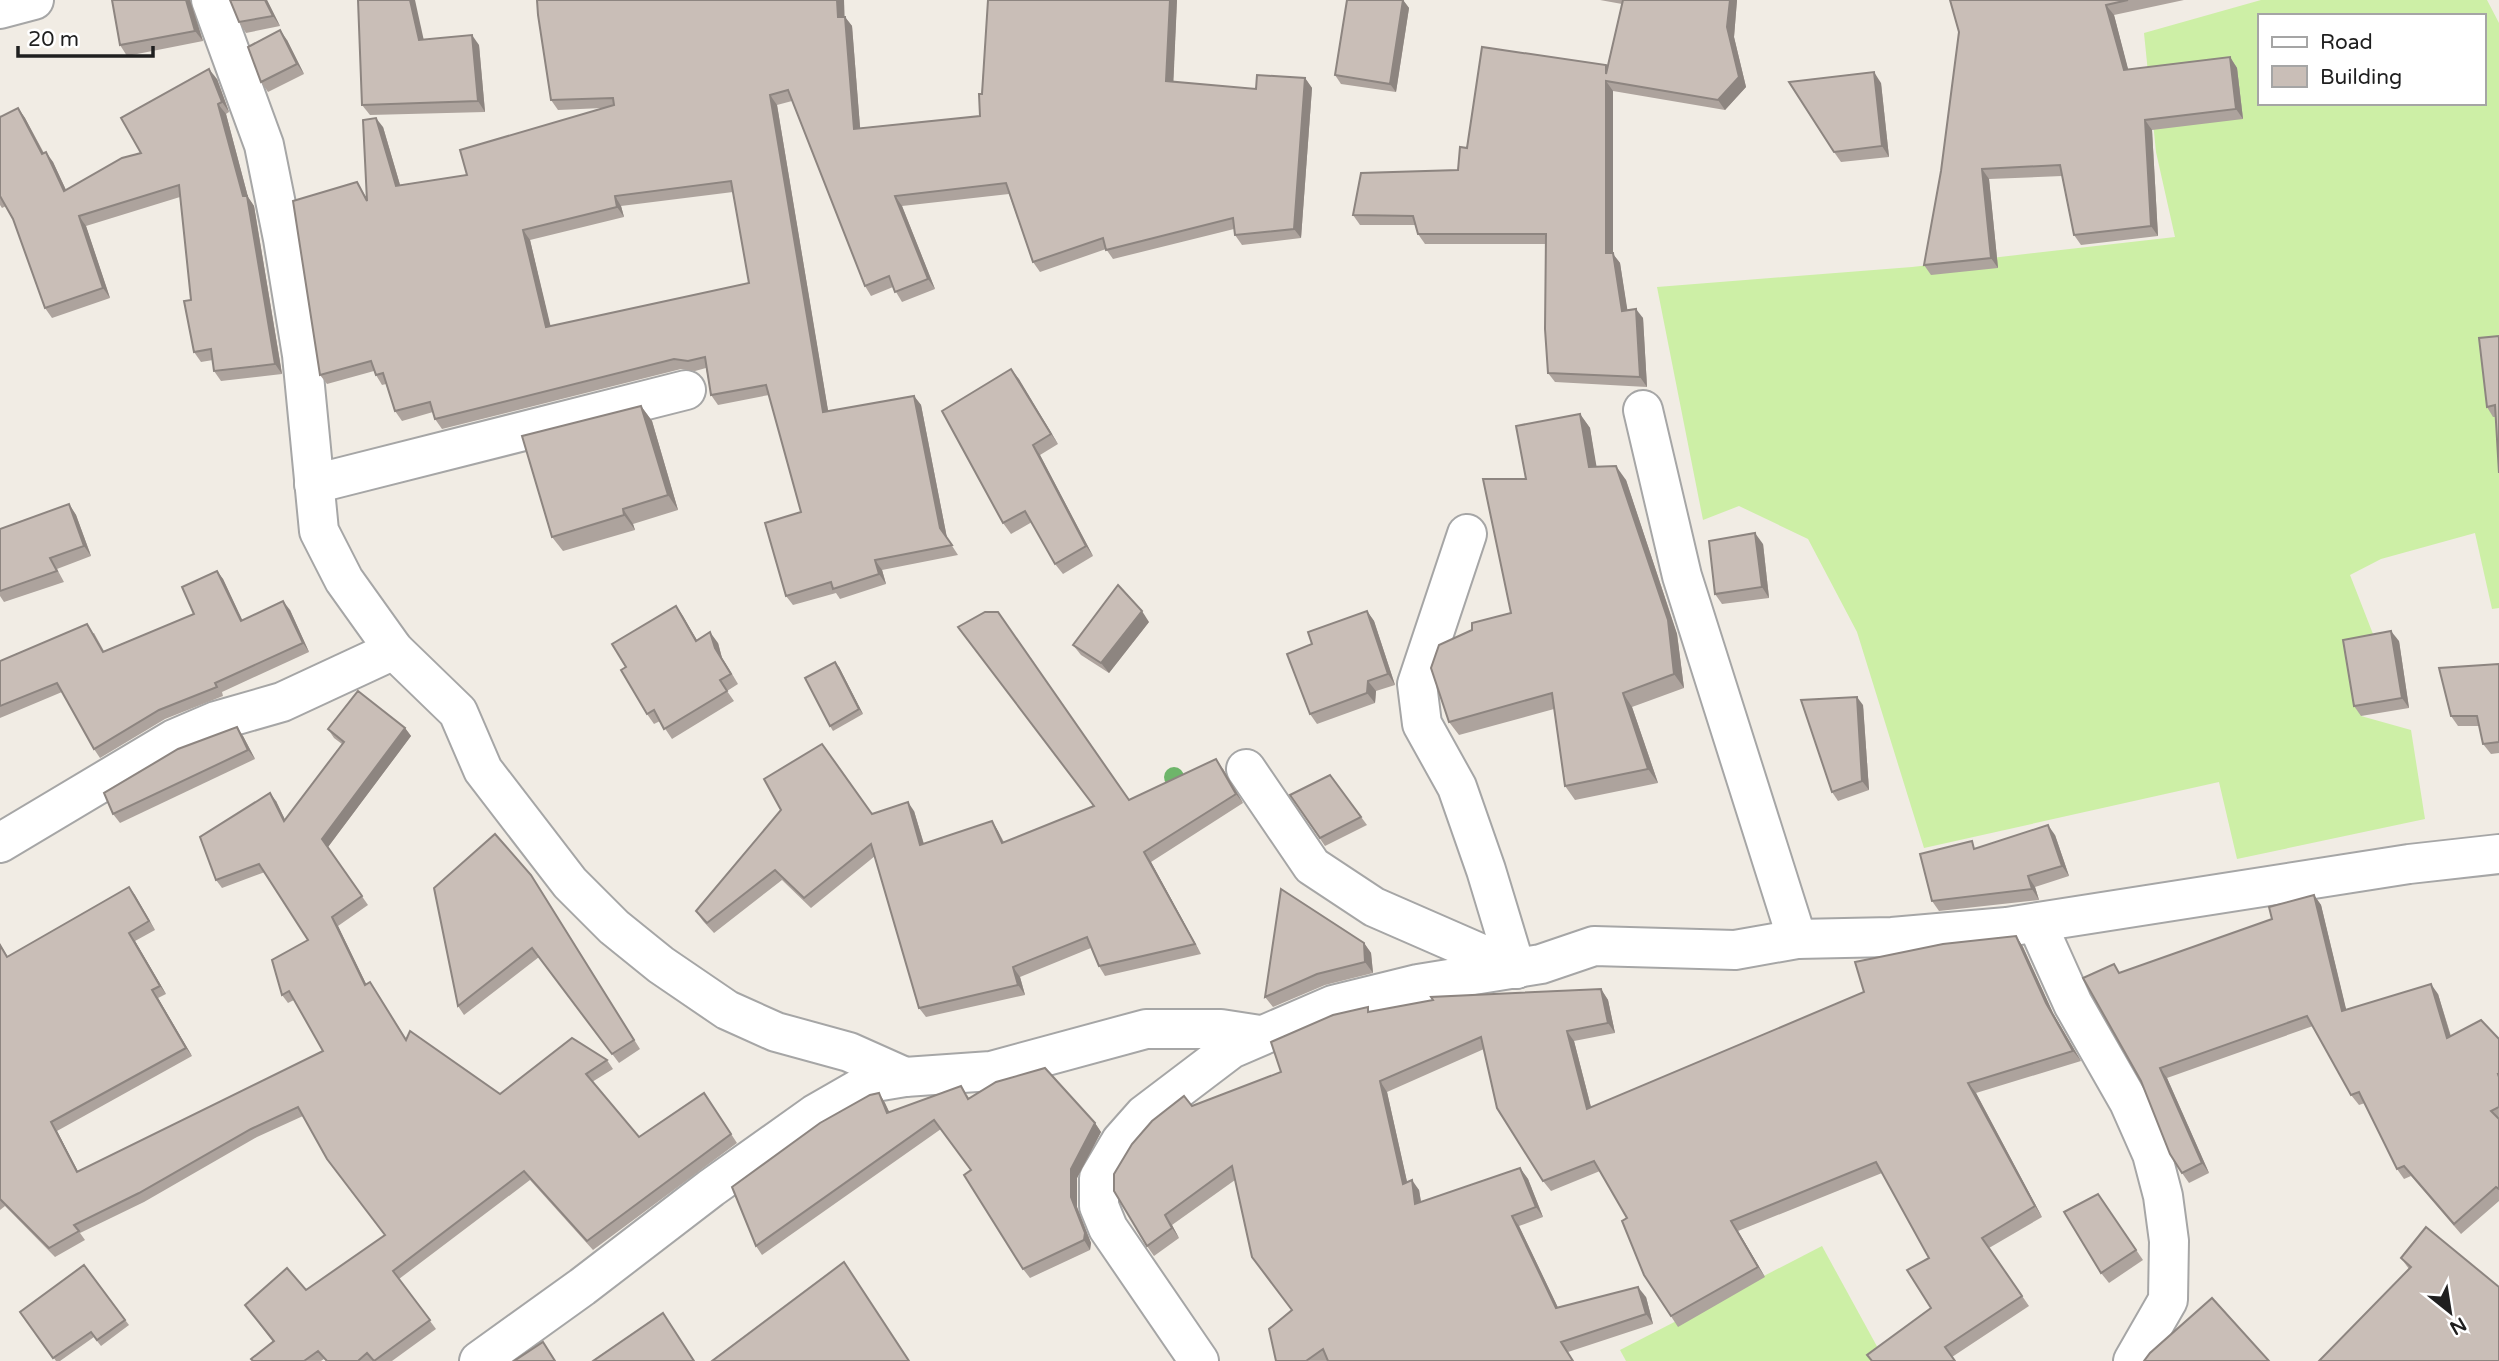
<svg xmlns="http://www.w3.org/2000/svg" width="2499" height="1361" viewBox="0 0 2499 1361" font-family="'Varela Round',sans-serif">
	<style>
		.grass { fill: #cdefa6; fill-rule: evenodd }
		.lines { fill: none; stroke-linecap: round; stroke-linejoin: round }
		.minor-casing { stroke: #a6a6a6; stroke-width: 42 }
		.minor { stroke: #fff; stroke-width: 38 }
		.tree { fill: #6eb56a }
		.wall { fill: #ada39d; fill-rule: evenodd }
		.shaded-wall { fill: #8d8580 }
		.building { fill: #c9beb7; stroke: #8d8580; stroke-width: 2; fill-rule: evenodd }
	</style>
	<rect width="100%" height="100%" fill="#f1ece4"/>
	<g class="grass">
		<path d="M2261,0H2487L2499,23V608L2492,609L2475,533L2381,559L2350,575L2373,634L2351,650L2361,716L2411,730L2425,819L2237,859L2219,782L1924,848L1857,632L1808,539L1739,506L1703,520L1657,287L1912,267L2175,237L2156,152L2144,33ZM2259,16H2483V103H2259Z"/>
		<path d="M1822,1246L1885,1361H1626L1620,1350Z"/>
	</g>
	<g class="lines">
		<g class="minor-casing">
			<g id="minor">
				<path d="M211,0L264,145L283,239L302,355L319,531L344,580L394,650L458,712L483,770L570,883L614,927L661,965L727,1010L776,1032L849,1052L905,1077"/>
				<path d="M0,9L34,0"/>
				<path d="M1643,410L1682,576L1797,939"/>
				<path d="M314,484L686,390"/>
				<path d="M1467,534L1417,684L1422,724L1457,787L1486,870L1516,969"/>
				<path d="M1246,769L1312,866L1374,907L1516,969"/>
				<path d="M0,843L174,739L216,721L282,702L394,650"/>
				<path d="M2037,924L2073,1004L2129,1102L2152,1154L2163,1196L2169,1241L2168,1300L2133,1361"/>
				<path d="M479,1361L582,1287L711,1188L815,1114L869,1083L905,1077L991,1071L1146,1029H1221L1260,1035"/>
				<path d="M1199,1361L1108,1228L1099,1206V1178L1121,1141L1144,1115L1231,1049L1333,1005L1418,984L1541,964L1594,946L1735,950L1797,939L1892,937L2007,927L2409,864L2499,854"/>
			</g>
		</g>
		<use href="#minor" class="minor"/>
	</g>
	<circle class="tree" cx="1174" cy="777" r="10"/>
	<g class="wall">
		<path d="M112,0H190L203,41L127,56L120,45Z"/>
		<path d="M267,0L280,26L246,33L239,22Z"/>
		<path d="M988,0H1177L1173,82L1256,89L1305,78L1312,88L1301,238L1242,245L1235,235L1234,229L1113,259L1106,249L1040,272L1033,262L1009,194L902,206L935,289L902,302L893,287L871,296L865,286L792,101L777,105L828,411L914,396L921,405L947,538L958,555L882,570L886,584L840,599L836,593L793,605L786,596L801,512L769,395L718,405L711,395L706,368L695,371L681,369L442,429L435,419L433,412L402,421L395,411L386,384L382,385L376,375L374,371L327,384L320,375L357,182L366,197L383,127L400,185L467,175L602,108L558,110L551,100L845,17L852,26L860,128L980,116ZM733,192L749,283L550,326L530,240L624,217L621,206Z"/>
		<path d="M1403,0L1409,8L1396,92L1341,84L1335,75Z"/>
		<path d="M1600,0H1737L1734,37L1746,87L1725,110L1613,91V254L1620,263L1627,310L1643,318L1647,387L1555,382L1548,373L1546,244H1425L1418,234L1415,225H1360L1353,215L1458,170L1467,148L1607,68L1622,4Z"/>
		<path d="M1950,0H2184L2114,15L2128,70L2230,57L2237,68L2243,119L2152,130L2158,236L2081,245L2074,235L2062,176L1989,179L1998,268L1931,275L1924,265L1941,171L1959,32Z"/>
		<path d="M424,39L479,45L485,112L370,115L362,105Z"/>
		<path d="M287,40L304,74L268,92L261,82Z"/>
		<path d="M217,79L229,112L226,114L248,197L254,206L282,374L221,381L214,371L213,360L201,362L194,352L191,300L180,197L86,226L110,298L52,318L45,308L13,219L6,206L2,208L0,205V115L1,117L18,108L25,118L44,153L53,162L66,190L141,153Z"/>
		<path d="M1881,83L1889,157L1841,162L1834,152Z"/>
		<path d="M2499,336L2496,417H2493L2487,407Z"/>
		<path d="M1011,369L1058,444L1040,455L1093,556L1063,574L1055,564L1032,522L1011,534L1003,523Z"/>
		<path d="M641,406L652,421L678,510L633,524L635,530L563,551L552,537Z"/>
		<path d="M1580,414L1590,428L1596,467L1626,480L1677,634L1684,688L1632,707L1658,783L1575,800L1565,786L1554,709L1459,735L1449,722L1511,613L1526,479Z"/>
		<path d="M69,504L76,515L91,556L57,569L64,582L4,602L0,596V529Z"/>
		<path d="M1763,544L1769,598L1722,604L1715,594Z"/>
		<path d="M217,571L223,579L242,620L290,610L309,652L222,692L223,696L165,719L100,758L94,749L62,692L0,718V661L94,633L104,651L194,614Z"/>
		<path d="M676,606L697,640L718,643L722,658L738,684L727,691L734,701L672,739L660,721L654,724L647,714L626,667Z"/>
		<path d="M1367,611L1374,621L1395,685L1376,691L1375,703L1317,724L1310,714L1312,644Z"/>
		<path d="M1149,622L1109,673L1081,655L1073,645Z"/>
		<path d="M2399,641L2409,708L2361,716L2354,706Z"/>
		<path d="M2499,664V753L2491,754L2483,744L2480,726H2458L2451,716Z"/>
		<path d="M839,667L863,714L833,731L830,726Z"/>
		<path d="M1863,705L1869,790L1838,801L1832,792Z"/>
		<path d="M405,728L411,736L328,847L368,905L338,926L366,984L370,982L406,1039L500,1094L607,1060L613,1069L592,1082L639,1137L704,1093L737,1143L593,1250L530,1180L399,1279L436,1329L392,1361H326L324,1359L321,1361H253L273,1342L245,1305L306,1290L385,1235L303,1116L257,1137L144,1202L80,1233L85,1240L55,1257L5,1206L0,1210V944L8,957L129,887L155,930L135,941L166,994L158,998L192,1056L57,1131L78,1172L323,1051L294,1000L288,1003L282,995L308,940L265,872L222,888L216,880L276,801L285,820L342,744L334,738L328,729Z"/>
		<path d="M243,736L255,759L120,823L113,814Z"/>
		<path d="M1223,769L1243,803L1151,862L1201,954L1105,976L1099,966L1091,948L1020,977L1025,995L926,1017L919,1008L875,856L811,908L782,880L714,933L703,921L696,911L781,810L872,814L914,811L924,844L992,821L998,831L1004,842Z"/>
		<path d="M1330,775L1367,825L1325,846L1290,795Z"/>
		<path d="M2055,835L2069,876L2035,887L2039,900L1939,911L1932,901L1977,848Z"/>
		<path d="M537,884L640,1049L619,1063L539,957L464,1015L458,1006Z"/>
		<path d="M2314,895L2321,905L2346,1010L2438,994L2451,1036L2499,1039V1201L2461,1234L2411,1176L2404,1179L2397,1169L2365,1103L2359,1105L2351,1095L2313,1026L2167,1078L2209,1173L2189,1183L2182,1173L2120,973L2272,919Z"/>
		<path d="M2016,936L2023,947L2053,1013L2081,1061L1976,1093L2042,1217L1989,1248L2029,1306L1952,1357L1872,1361L1931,1308L1929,1258L1882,1173L1738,1231L1765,1277L1678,1327L1644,1275L1627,1218L1600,1171L1551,1191L1543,1181L1484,1049L1387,1092L1407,1182L1419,1190L1421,1202L1520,1168L1528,1179L1543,1217L1519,1226L1558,1308L1646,1297L1653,1324L1568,1352L1573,1361H1276L1292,1311L1235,1180L1172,1225L1179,1238L1154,1256L1147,1246L1192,1106L1281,1072L1371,1011L1601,989L1608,1000L1615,1033L1574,1041L1591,1107Z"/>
		<path d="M1364,943L1371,953L1373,973L1325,985L1273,1007L1265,997Z"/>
		<path d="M879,1093L885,1103L889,1112L967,1095L969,1098L1095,1123L1101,1132L1077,1178V1207L1091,1243L1090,1250L1030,1278L1023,1269L971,1170L941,1129L762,1255L756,1246Z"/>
		<path d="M2098,1194L2143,1260L2109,1283L2101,1273Z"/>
		<path d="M2401,1258L2499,1287L2409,1269Z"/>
		<path d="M84,1265L129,1325L101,1346L94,1337L60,1361H56L20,1312Z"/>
	</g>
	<g class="shaded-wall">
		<path d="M186,0H190L203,41L195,31Z"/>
		<path d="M265,0H267L280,26L273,16Z"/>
		<path d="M410,0H415L426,50L419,40Z"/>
		<path d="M837,0H844L845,27L838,17Z"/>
		<path d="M1170,0H1177L1173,91L1166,81Z"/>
		<path d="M1403,0L1409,8L1396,92L1390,84Z"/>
		<path d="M1730,0H1737L1734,37L1746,87L1725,110L1718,100Z"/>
		<path d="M2106,5L2114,15L2131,80L2124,70Z"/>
		<path d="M845,17L852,26L861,139L854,129Z"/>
		<path d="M280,30L287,40L304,74L297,64Z"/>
		<path d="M472,35L479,45L485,112L478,101Z"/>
		<path d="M2230,57L2237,68L2243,119L2236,109Z"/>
		<path d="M209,69L217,79L229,112L222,102Z"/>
		<path d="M1874,72L1881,83L1889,157L1882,146Z"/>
		<path d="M1305,78L1312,88L1301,238L1294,229Z"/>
		<path d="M1606,81L1613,91V254L1620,263L1629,320L1622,311L1606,253Z"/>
		<path d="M770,95L777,105L830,422L823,412Z"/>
		<path d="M218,104L226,114L248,197L254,206L282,374L275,364L243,196Z"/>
		<path d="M18,108L25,118L49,164L42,154Z"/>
		<path d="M376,118L383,127L403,195L396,186Z"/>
		<path d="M2145,120L2152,130L2158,236L2151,226Z"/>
		<path d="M46,152L53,162L71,201L64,191Z"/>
		<path d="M1982,169L1989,179L1998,268L1991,258Z"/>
		<path d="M615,196L621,206L624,217L617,207Z"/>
		<path d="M895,196L902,206L935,289L928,279Z"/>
		<path d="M79,216L86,226L110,298L103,288Z"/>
		<path d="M523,230L530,240L553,336L546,327Z"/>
		<path d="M1636,309L1643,318L1647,387L1640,377Z"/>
		<path d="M1011,369L1019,379L1058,444L1051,434Z"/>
		<path d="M914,396L921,405L947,538L940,528Z"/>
		<path d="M641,406L652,421L678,510L668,495Z"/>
		<path d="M1580,414L1590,428L1599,481L1589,467Z"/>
		<path d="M1033,445L1040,455L1093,556L1086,546Z"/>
		<path d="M1616,466L1626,480L1677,634L1684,688L1674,674Z"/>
		<path d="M69,504L76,515L91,556L84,546Z"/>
		<path d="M623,509L633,524L635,530L624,515Z"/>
		<path d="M1755,533L1763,544L1769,598L1762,587Z"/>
		<path d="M875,560L882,570L886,584L879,574Z"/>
		<path d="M217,571L223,579L247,630L241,621Z"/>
		<path d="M283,601L290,610L309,652L303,643Z"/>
		<path d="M676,606L683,616L703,651L696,641Z"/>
		<path d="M1142,611L1149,622L1109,673L1101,663Z"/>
		<path d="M1367,611L1374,621L1395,685L1388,674Z"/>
		<path d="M2391,631L2399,641L2409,708L2402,698Z"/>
		<path d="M710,632L718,643L722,658L738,684L715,648Z"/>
		<path d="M835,662L839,667L863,714L859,709Z"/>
		<path d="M1368,681L1376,691L1375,703L1367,693Z"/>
		<path d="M1623,693L1632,707L1658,783L1648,769Z"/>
		<path d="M1857,697L1863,705L1869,790L1862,781Z"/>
		<path d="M237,727L243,736L255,759L248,750Z"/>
		<path d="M405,728L411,736L328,847L322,839Z"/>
		<path d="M1216,759L1223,769L1243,803L1236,794Z"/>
		<path d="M270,793L276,801L290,830L284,821Z"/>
		<path d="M908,802L914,811L927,855L920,845Z"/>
		<path d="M992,821L998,831L1008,853L1002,843Z"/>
		<path d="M2048,825L2055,835L2069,876L2062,866Z"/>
		<path d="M1144,852L1151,862L1201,954L1195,944Z"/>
		<path d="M2028,876L2035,887L2039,900L2032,889Z"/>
		<path d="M129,887L135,895L155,930L149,921Z"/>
		<path d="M2314,895L2321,905L2349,1021L2342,1011Z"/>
		<path d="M332,917L338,926L371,994L365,985Z"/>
		<path d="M129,933L135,941L166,994L160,986Z"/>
		<path d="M2016,936L2023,947L2053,1013L2081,1061L2073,1051L2046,1003Z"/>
		<path d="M1364,943L1371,953L1373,973L1365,962Z"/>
		<path d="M1013,967L1020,977L1025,995L1018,985Z"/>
		<path d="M2431,984L2438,994L2454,1048L2447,1038Z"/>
		<path d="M1601,989L1608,1000L1615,1033L1608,1023Z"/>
		<path d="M152,990L158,998L192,1056L186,1048Z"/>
		<path d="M1567,1031L1574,1041L1594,1119L1587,1109Z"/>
		<path d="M2160,1068L2167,1078L2209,1173L2202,1163Z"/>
		<path d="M1380,1081L1387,1092L1410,1195L1403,1184Z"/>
		<path d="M1968,1083L1976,1093L2042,1217L2035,1206Z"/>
		<path d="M879,1093L885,1103L894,1122L887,1113Z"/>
		<path d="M51,1122L57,1131L83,1181L77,1172Z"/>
		<path d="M1095,1123L1101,1132L1077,1178V1207L1091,1243L1090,1250L1084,1240L1071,1197V1169Z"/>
		<path d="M1520,1168L1528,1179L1543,1217L1536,1207Z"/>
		<path d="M1412,1180L1419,1190L1423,1214L1415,1204Z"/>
		<path d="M1165,1215L1172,1225L1179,1238L1172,1228Z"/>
		<path d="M1512,1216L1519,1226L1563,1318L1556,1308Z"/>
		<path d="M1731,1221L1738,1231L1765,1277L1758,1267Z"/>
		<path d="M1638,1287L1646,1297L1653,1324L1646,1314Z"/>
	</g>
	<g class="building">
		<path d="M112,0H186L195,31L120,45Z"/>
		<path d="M230,0H265L273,16L239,22Z"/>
		<path d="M358,0H410L419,40L472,35L478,101L362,105Z"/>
		<path d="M537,0H837L838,17H845L854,129L980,116L979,94H982L988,0H1170L1166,81L1256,89L1257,75L1305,78L1294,229L1235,235L1233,218L1106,250L1103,238L1033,262L1006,183L895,196L928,279L895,292L889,276L865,286L788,90L770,95L823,412L914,396L940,528L952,545L875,560L879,574L833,589L831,582L786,596L765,523L801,512L766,385L711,395L705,357L688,361L674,359L435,419L430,402L395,411L383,373L376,375L371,361L320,375L293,201L357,182L367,201L363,120L376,118L396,186L467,175L460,150L614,105L613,98L551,100L538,15ZM731,181L749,283L546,327L523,230L617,207L615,196Z"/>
		<path d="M1347,0H1403L1390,84L1335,75Z"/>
		<path d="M1623,0H1730L1727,27L1739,77L1718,100L1606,81V253H1613L1622,311L1636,309L1640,377L1548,373L1545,329L1546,234H1418L1413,216L1353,215L1361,173L1458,170L1460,147L1467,148L1482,47L1606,65V74Z"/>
		<path d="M1950,0H2128L2106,5L2124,70L2230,57L2236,109L2145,120L2151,226L2074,235L2060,165L1982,169L1991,258L1924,265L1941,171L1959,32Z"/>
		<path d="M280,30L297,64L261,82L248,47Z"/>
		<path d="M209,69L222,102L218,104L243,196H247L275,364L214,371L211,349L194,352L184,301L191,300L179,185L79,216L103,288L45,308L13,219L0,196V117L18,108L42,154L46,152L64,191L122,158L141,153L121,118Z"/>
		<path d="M1874,72L1882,146L1834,152L1789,82Z"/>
		<path d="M2499,336V473L2495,405L2487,407L2479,338Z"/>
		<path d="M1011,369L1051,434L1033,445L1086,546L1055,564L1025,511L1003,523L942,411Z"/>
		<path d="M641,406L668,495L623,509L624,515L552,537L522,436Z"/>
		<path d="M1580,414L1589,467L1616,466L1668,620L1674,674L1623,693L1648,769L1565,786L1552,693L1449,722L1431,668L1439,645L1472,630V623L1511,613L1483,479H1526L1516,426Z"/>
		<path d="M69,504L84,546L50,558L57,571L0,591V529Z"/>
		<path d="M1755,533L1762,587L1715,594L1709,541Z"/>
		<path d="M217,571L241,621L283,601L303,643L215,683L217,687L159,710L94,749L57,683L0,706V661L87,624L103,652L194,614L182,587Z"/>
		<path d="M1118,585L1142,611L1101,663L1073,645Z"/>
		<path d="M676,606L696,641L710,632L715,648L731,674L720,680L727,691L664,729L654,710L647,714L621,670L626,667L612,644Z"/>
		<path d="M1367,611L1388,674L1368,681L1367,693L1310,714L1287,654L1312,644L1308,632Z"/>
		<path d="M985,612H998L1129,800L1216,759L1236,794L1144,852L1195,944L1099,966L1087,937L1013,967L1018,985L919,1008L871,844L804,898L775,870L707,923L696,911L781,810L764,779L822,744L872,814L908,802L920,845L992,821L1002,843L1094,806L958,627Z"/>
		<path d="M2391,631L2402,698L2354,706L2343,640Z"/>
		<path d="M835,662L859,709L830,726L805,678Z"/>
		<path d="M2499,664V742L2483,744L2477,716H2451L2439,668Z"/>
		<path d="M358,691L405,728L322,839L362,896L332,917L365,985L370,982L406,1040L410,1031L500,1094L572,1038L607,1060L586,1074L639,1137L704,1093L731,1134L587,1241L524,1171L393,1271L430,1320L374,1361L367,1353L358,1361H327L318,1351L304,1361H253L251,1359L274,1341L245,1305L287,1268L306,1290L385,1235L327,1159L298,1107L251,1129L139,1193L74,1225L79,1231L49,1248L0,1199V945L7,957L129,887L149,921L129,933L160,986L152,990L186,1048L51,1122L77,1172L323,1051L289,991L282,995L272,960L308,940L259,864L216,880L200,837L270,793L284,821L344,742L328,729Z"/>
		<path d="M1857,697L1862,781L1832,792L1801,700Z"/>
		<path d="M237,727L248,750L113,814L104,793L178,749Z"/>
		<path d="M1330,775L1361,817L1320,838L1290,795Z"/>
		<path d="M2048,825L2062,866L2028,876L2032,889L1932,901L1920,854L1972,841L1974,849Z"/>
		<path d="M495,834L531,875L634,1040L612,1054L532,948L458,1006L434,888Z"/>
		<path d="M1281,889L1364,943L1365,962L1317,974L1265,997Z"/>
		<path d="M2314,895L2342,1011L2431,984L2447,1038L2481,1020L2499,1039V1074H2498L2499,1077V1107L2491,1111L2499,1119V1189L2496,1187L2454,1224L2404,1166L2397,1169L2359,1092L2351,1095L2307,1016L2160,1068L2202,1163L2182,1173L2170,1154L2141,1081L2083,978L2114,964L2119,973L2272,919L2269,907Z"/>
		<path d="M2016,936L2046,1003L2073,1051L1968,1083L2035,1206L1982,1238L2022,1296L1945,1347L1955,1361H1872L1867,1355L1931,1308L1907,1270L1929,1258L1876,1162L1731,1221L1758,1267L1671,1316L1644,1275L1622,1221L1627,1218L1594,1161L1543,1181L1497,1108L1481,1037L1380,1081L1403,1184L1412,1180L1415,1204L1520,1168L1536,1207L1512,1216L1556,1308L1638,1287L1646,1314L1561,1342L1573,1361H1328L1323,1349L1306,1361H1276L1269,1329L1292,1310L1252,1257L1232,1166L1165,1215L1172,1228L1147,1246L1114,1191V1174L1132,1144L1152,1121L1184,1096L1192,1106L1281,1072L1271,1042L1333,1015L1368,1007V1012L1433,1000L1431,997L1601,989L1608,1023L1567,1031L1587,1109L1864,992L1855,962L1943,944Z"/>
		<path d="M1045,1068L1095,1123L1071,1169V1197L1085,1233L1084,1240L1023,1269L964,1175L971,1170L934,1120L756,1246L732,1187L820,1123L870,1095L879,1093L887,1113L961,1086L968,1099L996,1082Z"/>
		<path d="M2098,1194L2136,1250L2101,1273L2064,1212Z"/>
		<path d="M2426,1227L2499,1287V1361H2319L2411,1267L2401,1258Z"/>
		<path d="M844,1262L909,1361H712Z"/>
		<path d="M84,1265L125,1320L97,1340L91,1332L53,1358L20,1312Z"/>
		<path d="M2212,1298L2269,1361H2144L2150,1353Z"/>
		<path d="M663,1313L694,1361H593Z"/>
		<path d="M543,1342L555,1361H514Z"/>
	</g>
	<rect x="2258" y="14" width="228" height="91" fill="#ffffff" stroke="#a5a5a5" stroke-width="2"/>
	<rect x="2272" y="37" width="35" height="10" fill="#ffffff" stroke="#a5a5a5" stroke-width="2"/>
	<text x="2320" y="49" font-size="21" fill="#1f1f1f">Road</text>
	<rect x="2272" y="66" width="35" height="21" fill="#c9beb7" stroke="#a5a5a5" stroke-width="2"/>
	<text x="2320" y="84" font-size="21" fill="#1f1f1f">Building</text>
	<g transform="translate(2450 1312) rotate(150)" stroke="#ffffff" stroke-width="5" paint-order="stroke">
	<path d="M0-5L12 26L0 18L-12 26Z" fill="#1f1f1f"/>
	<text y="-10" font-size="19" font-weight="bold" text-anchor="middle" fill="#1f1f1f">N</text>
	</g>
	<path d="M18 46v10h135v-10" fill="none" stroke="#1f1f1f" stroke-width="3.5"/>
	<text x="28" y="46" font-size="21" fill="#1f1f1f" stroke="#ffffff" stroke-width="5" paint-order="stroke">20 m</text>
</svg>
